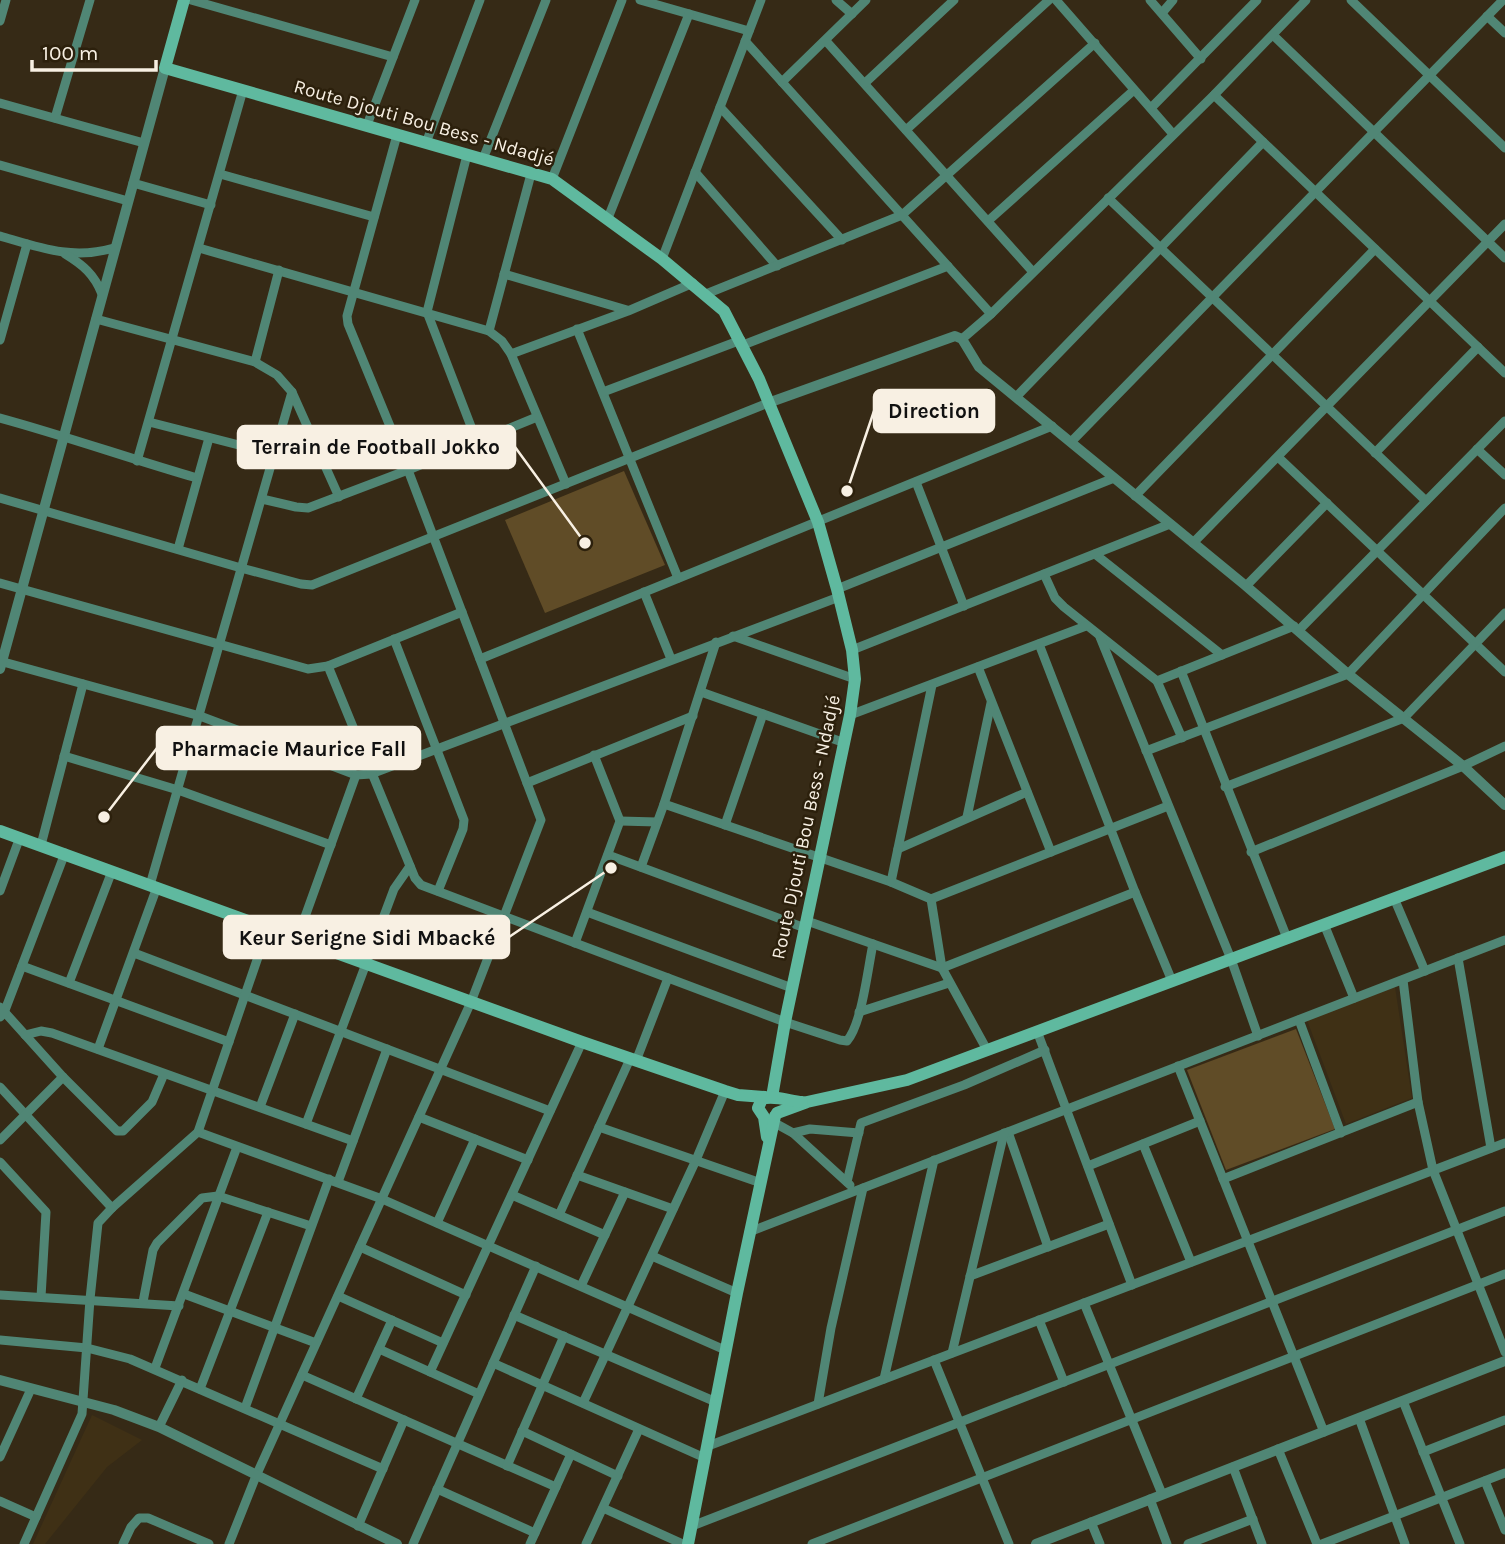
<svg xmlns="http://www.w3.org/2000/svg" width="1505" height="1544" viewBox="0 0 1505 1544" font-family="Karla,sans-serif">
	<style>
		.built { fill: #3f3015 }
		.green { fill: #604c27 }
		.lines { fill: none; stroke-linecap: round; stroke-linejoin: round }
		.minor { stroke: #508675; stroke-width: 9 }
		.tertiary { stroke: #508675; stroke-width: 10 }
		.secondary { stroke: #5fb99f; stroke-width: 12 }
		.labels { text-anchor: middle; dominant-baseline: central; stroke-width: 5; stroke-linejoin: round; paint-order: stroke }
		.street-label { font-size: 19px; fill: #f8f0e3; stroke: #2c200c }
		.leader { fill: none; stroke: #f8f0e3; stroke-width: 2.5 }
		.callout-dot { fill: #f8f0e3; stroke: #2c200c; stroke-width: 2.5 }
		.callout { fill: #f8f0e3; stroke: #f8f0e3; stroke-width: 2.5 }
		.callout-label { font-size: 21px; text-anchor: middle; font-weight: bold; fill: #111 }
	</style>
	<rect width="100%" height="100%" fill="#362a16"/>
	<g class="built">
		<path d="M1395,987L1412,1098L1346,1124L1307,1020Z"/>
		<path d="M92,1415L142,1440L107,1467L45,1544H33Z"/>
	</g>
	<g class="green">
		<path d="M624,471L665,565L545,613L505,520Z"/>
		<path d="M1296,1029L1335,1129L1226,1170L1187,1070Z"/>
	</g>
	<g class="lines">
		<g class="minor">
			<path d="M191,0L393,57"/>
			<path d="M640,0L749,31"/>
			<path d="M836,0L852,14"/>
			<path d="M1056,0L1173,134"/>
			<path d="M1150,0L1201,59"/>
			<path d="M1351,0L1505,148"/>
			<path d="M1162,13L1173,0"/>
			<path d="M1487,16L1505,33"/>
			<path d="M0,21L6,0"/>
			<path d="M1274,36L1505,258"/>
			<path d="M745,41L991,314"/>
			<path d="M826,41L1033,272"/>
			<path d="M782,82L866,0"/>
			<path d="M865,83L954,0"/>
			<path d="M1214,95L1505,373"/>
			<path d="M0,103L144,143"/>
			<path d="M720,107L842,240"/>
			<path d="M1151,108L1257,0"/>
			<path d="M55,118L90,0"/>
			<path d="M367,125L415,0"/>
			<path d="M906,130L1049,0"/>
			<path d="M426,143L480,0"/>
			<path d="M467,155L427,312L477,442"/>
			<path d="M483,159L546,0"/>
			<path d="M0,165L128,201"/>
			<path d="M695,172L777,266"/>
			<path d="M220,174L374,217"/>
			<path d="M552,179L622,0"/>
			<path d="M133,183L211,205"/>
			<path d="M1108,198L1426,501"/>
			<path d="M608,218L689,14"/>
			<path d="M988,221L1134,90"/>
			<path d="M0,236C41,248 72,260 114,248"/>
			<path d="M199,248L489,331L502,341L511,354L566,484"/>
			<path d="M65,254C83,265 94,274 102,294"/>
			<path d="M662,259L761,0"/>
			<path d="M504,274L627,310"/>
			<path d="M706,294L902,215L1095,43"/>
			<path d="M96,319L255,362L277,375L292,392L339,497"/>
			<path d="M577,329L678,578"/>
			<path d="M489,331L531,174"/>
			<path d="M962,339L991,314L1214,95L1306,0"/>
			<path d="M0,340L27,244"/>
			<path d="M743,345L948,266"/>
			<path d="M511,354L628,311L693,283"/>
			<path d="M255,362L279,270"/>
			<path d="M603,392L741,340"/>
			<path d="M1016,397L1263,142"/>
			<path d="M0,418C66,436 131,459 197,478"/>
			<path d="M149,422L274,454"/>
			<path d="M1071,442L1503,0"/>
			<path d="M1477,449L1505,475"/>
			<path d="M1375,453L1478,347"/>
			<path d="M1278,457L1505,672"/>
			<path d="M137,461L243,90"/>
			<path d="M916,482L964,606"/>
			<path d="M1135,496L1375,249"/>
			<path d="M0,498L241,568L301,584L312,585L768,403"/>
			<path d="M262,499L296,507L308,508L408,470L537,417"/>
			<path d="M1193,543L1505,224"/>
			<path d="M178,549L209,438"/>
			<path d="M1095,554L1222,655"/>
			<path d="M1044,574L1055,598L1064,607L1157,681L1182,738"/>
			<path d="M0,583L308,669L328,666L462,612"/>
			<path d="M1246,586L1327,503"/>
			<path d="M837,589L1114,478"/>
			<path d="M644,592L671,659"/>
			<path d="M1299,630L1505,421"/>
			<path d="M733,636L855,679"/>
			<path d="M1100,637L1231,959L1258,1036"/>
			<path d="M394,639L464,820L463,829L438,891"/>
			<path d="M1039,644L1135,892L1172,981"/>
			<path d="M852,650L1170,524"/>
			<path d="M480,659L1052,426"/>
			<path d="M0,661L200,716L356,775L371,774L839,597"/>
			<path d="M328,666L415,878L421,885L785,1022L840,1040L847,1041C862,1024 868,967 873,944"/>
			<path d="M978,667L1051,852"/>
			<path d="M1181,671L1287,938"/>
			<path d="M1157,681L1294,626"/>
			<path d="M701,692L845,743"/>
			<path d="M850,715L1086,626"/>
			<path d="M1146,751L1348,674L1505,508"/>
			<path d="M64,756L178,790L331,845"/>
			<path d="M527,783L693,716"/>
			<path d="M1225,787L1404,718L1505,613"/>
			<path d="M664,804L891,882L931,899L1168,806"/>
			<path d="M967,817L991,703"/>
			<path d="M620,821L657,822"/>
			<path d="M725,825L763,714"/>
			<path d="M41,845L83,684"/>
			<path d="M898,849L1027,792"/>
			<path d="M1251,852L1463,766L1505,746"/>
			<path d="M608,855L805,928"/>
			<path d="M641,867L664,804L716,642"/>
			<path d="M891,882L932,685"/>
			<path d="M150,885L292,392"/>
			<path d="M0,891L20,837"/>
			<path d="M1394,898L1425,971"/>
			<path d="M931,899L942,968L987,1050"/>
			<path d="M587,912L792,988"/>
			<path d="M807,921L942,968L1135,892"/>
			<path d="M1324,924L1354,998"/>
			<path d="M297,939L356,775"/>
			<path d="M575,943L620,821L594,755"/>
			<path d="M134,953L550,1111"/>
			<path d="M1458,958L1491,1148"/>
			<path d="M22,966L229,1042"/>
			<path d="M1403,980L1418,1102L1433,1170L1505,1352"/>
			<path d="M69,983L112,871"/>
			<path d="M0,1007L63,1077L117,1131H123L152,1102L164,1074"/>
			<path d="M859,1012L949,983"/>
			<path d="M0,1017L4,1013L65,853"/>
			<path d="M1299,1020L1341,1133"/>
			<path d="M1037,1031L1132,1285"/>
			<path d="M25,1035L41,1031L52,1033L353,1141"/>
			<path d="M98,1049L157,887"/>
			<path d="M636,1061L668,978"/>
			<path d="M1178,1066L1324,1432"/>
			<path d="M0,1087L112,1208"/>
			<path d="M260,1107L295,1014"/>
			<path d="M419,1117L528,1160"/>
			<path d="M773,1122L793,1133L850,1185"/>
			<path d="M306,1124L394,889L410,866"/>
			<path d="M599,1127L761,1183"/>
			<path d="M198,1132L382,1199L725,1350"/>
			<path d="M1008,1132L1048,1247"/>
			<path d="M793,1133L810,1129L859,1133"/>
			<path d="M0,1140L63,1077"/>
			<path d="M1143,1144L1191,1262"/>
			<path d="M0,1162L46,1212L41,1297"/>
			<path d="M1088,1166L1200,1121"/>
			<path d="M577,1175L673,1209"/>
			<path d="M1223,1179L1418,1102"/>
			<path d="M338,1182L387,1049"/>
			<path d="M847,1182L861,1123L964,1085L1045,1050"/>
			<path d="M512,1195L605,1235"/>
			<path d="M559,1215L630,1059"/>
			<path d="M437,1223L475,1139"/>
			<path d="M749,1232L1505,940"/>
			<path d="M360,1247L466,1295"/>
			<path d="M652,1256L737,1293"/>
			<path d="M970,1276L1109,1224"/>
			<path d="M581,1286L625,1192"/>
			<path d="M184,1294L316,1343"/>
			<path d="M0,1295L179,1306"/>
			<path d="M338,1296L443,1343"/>
			<path d="M143,1302L153,1250L157,1243L202,1198L218,1196L311,1226"/>
			<path d="M1084,1303L1162,1494"/>
			<path d="M514,1315L716,1402"/>
			<path d="M1039,1320L1064,1382"/>
			<path d="M0,1340L87,1348L130,1359L383,1469"/>
			<path d="M379,1349L479,1394"/>
			<path d="M952,1353L1004,1133"/>
			<path d="M934,1360L1009,1544"/>
			<path d="M493,1363L705,1458"/>
			<path d="M155,1368L237,1147"/>
			<path d="M430,1372L582,1042"/>
			<path d="M302,1375L556,1487"/>
			<path d="M884,1379L934,1160"/>
			<path d="M200,1389L268,1212"/>
			<path d="M356,1399L392,1320"/>
			<path d="M1403,1401L1460,1544"/>
			<path d="M583,1403L696,1160L725,1091"/>
			<path d="M818,1404L831,1328L863,1188"/>
			<path d="M245,1408L329,1179"/>
			<path d="M1359,1418L1405,1544"/>
			<path d="M159,1427L182,1380"/>
			<path d="M522,1431L618,1476"/>
			<path d="M708,1446L1505,1143"/>
			<path d="M1278,1449L1317,1544"/>
			<path d="M1423,1452L1505,1420"/>
			<path d="M0,1457L31,1389"/>
			<path d="M507,1466L564,1336"/>
			<path d="M1233,1467L1262,1544"/>
			<path d="M1485,1481L1505,1530"/>
			<path d="M437,1489L535,1533"/>
			<path d="M1150,1499L1167,1544"/>
			<path d="M0,1501L36,1517"/>
			<path d="M603,1508L683,1544"/>
			<path d="M1091,1522L1100,1544"/>
			<path d="M358,1526L404,1420"/>
			<path d="M692,1526L1505,1211"/>
			<path d="M24,1544L82,1414L90,1299L98,1223L112,1208L198,1132L268,928"/>
			<path d="M123,1544L131,1527L139,1518H148L209,1544"/>
			<path d="M229,1544L256,1476L471,1002L541,820L408,470L348,324L347,316L397,135"/>
			<path d="M413,1544L536,1266"/>
			<path d="M530,1544L571,1454"/>
			<path d="M586,1544L639,1429"/>
			<path d="M812,1544L1505,1274"/>
			<path d="M1188,1544L1253,1519"/>
			<path d="M1322,1544L1505,1473"/>
		</g>
		<g class="tertiary">
			<path d="M768,403L955,336L962,339L979,367L1246,586L1348,674L1463,766L1505,805"/>
			<path d="M0,669L165,68"/>
			<path d="M0,1380L114,1410L159,1427L397,1544"/>
			<path d="M1036,1544L1505,1361"/>
		</g>
		<g class="secondary">
			<path d="M184,0L165,68L552,179L662,259L724,311L759,379L818,522L837,589L852,650L855,679L850,715L785,1022L772,1097"/>
			<path d="M0,831L582,1042L725,1091L738,1095L765,1097"/>
			<path d="M777,1113L807,1102L907,1080L1505,857"/>
			<path d="M767,1137L764,1117L758,1108L762,1099C773,1095 790,1101 802,1102"/>
			<path d="M688,1544L737,1293L775,1116"/>
		</g>
	</g>
	<g class="labels">
		<g class="street-label">
			<text transform="translate(424 123) rotate(16)">Route Djouti Bou Bess - Ndadjé</text>
			<text transform="translate(806 827) rotate(-78)">Route Djouti Bou Bess - Ndadjé</text>
		</g>
	</g>
	<path class="leader" d="M847 491L874 411M585 543L515 447M104 817L157 748M611 868L509 937"/>
	<g class="callout-dot">
		<circle cx="847" cy="491" r="7"/>
		<circle cx="585" cy="543" r="7"/>
		<circle cx="104" cy="817" r="7"/>
		<circle cx="611" cy="868" r="7"/>
	</g>
	<g class="callout">
		<rect x="874" y="390" width="120" height="42" rx="7"/>
		<rect x="238" y="426" width="277" height="42" rx="7"/>
		<rect x="157" y="727" width="263" height="42" rx="7"/>
		<rect x="224" y="916" width="285" height="42" rx="7"/>
	</g>
	<g class="callout-label">
		<text x="934" y="418">Direction</text>
		<text x="376" y="454">Terrain de Football Jokko</text>
		<text x="289" y="756">Pharmacie Maurice Fall</text>
		<text x="367" y="945">Keur Serigne Sidi Mbacké</text>
	</g>
	<path d="M32 60v10h124v-10" fill="none" stroke="#f8f0e3" stroke-width="3.5"/>
	<text x="42" y="60" font-size="21" fill="#f8f0e3" stroke="#2c200c" stroke-width="5" paint-order="stroke">100 m</text>
</svg>
